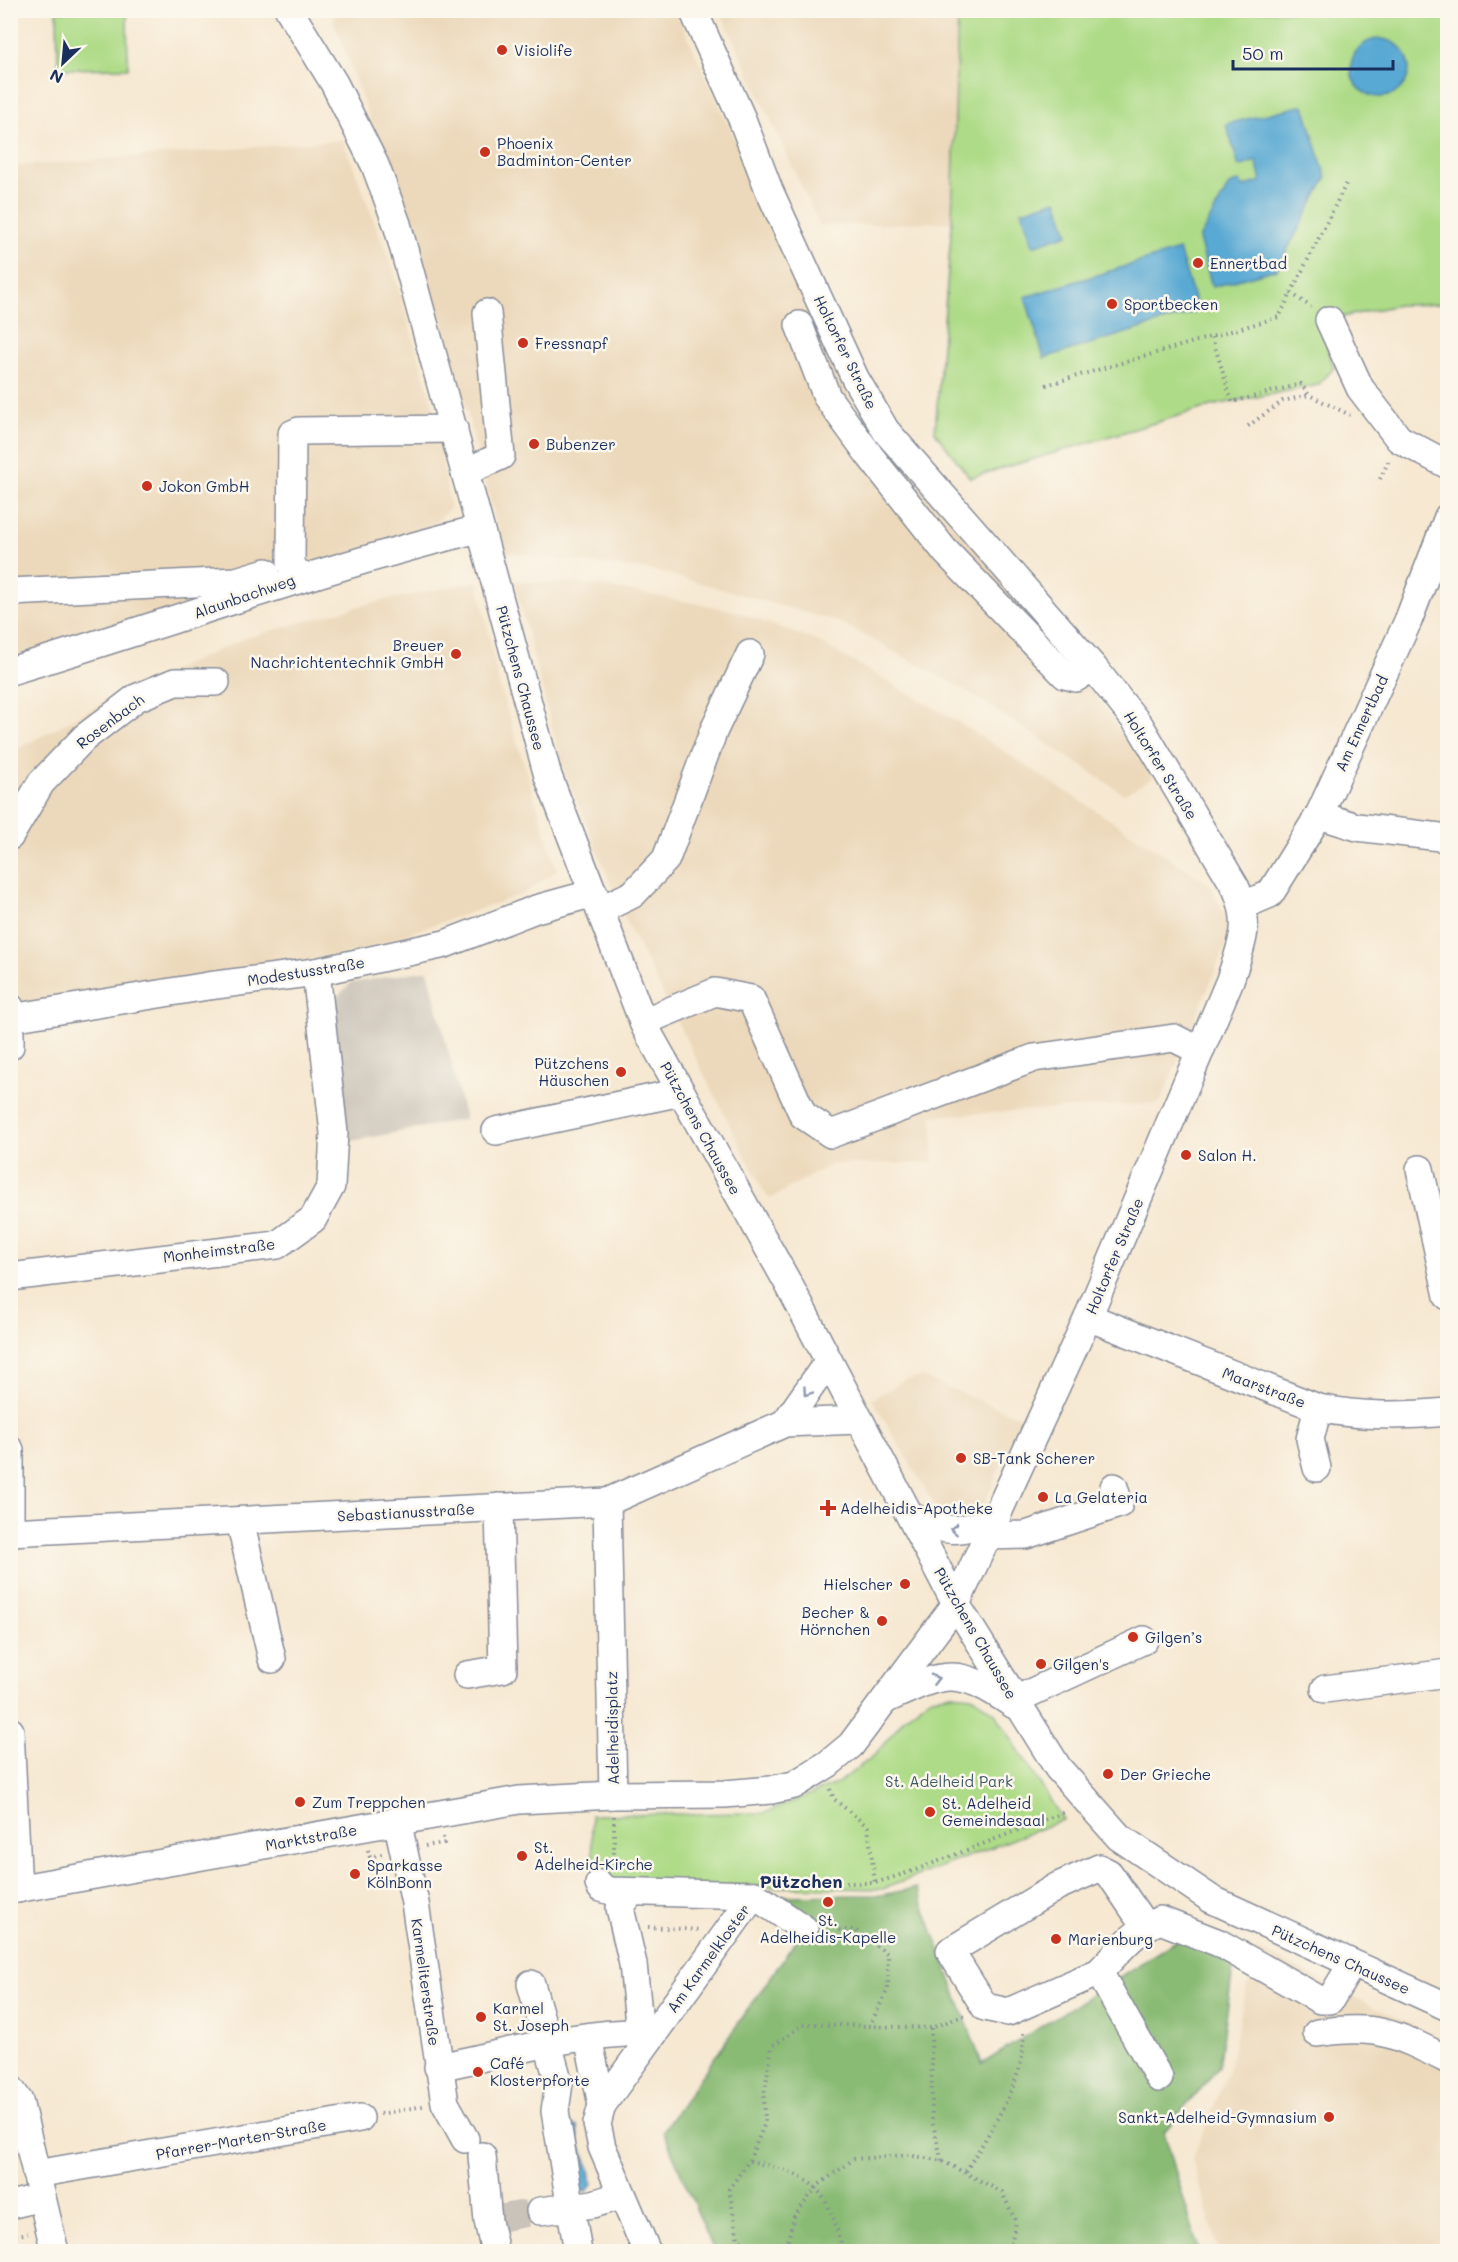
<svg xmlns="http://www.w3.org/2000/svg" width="1458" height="2262" viewBox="0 0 1458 2262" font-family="Mali,sans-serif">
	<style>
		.built { fill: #ecd8ba }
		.industrial { fill: #cbc3b8 }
		.green { fill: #aedb87; stroke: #648572; stroke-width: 1.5 }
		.forest { fill: #8abb74; stroke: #527569; stroke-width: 1.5 }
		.water { fill: #58a9d3; stroke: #3a6c98; stroke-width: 1.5 }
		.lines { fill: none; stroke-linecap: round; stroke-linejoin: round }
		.minor-tunnel { stroke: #cac3ba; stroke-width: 27; stroke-dasharray: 27 14; stroke-linecap: butt }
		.minor-casing { stroke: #888c98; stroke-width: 30 }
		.path { stroke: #888c98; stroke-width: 4; stroke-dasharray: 1.5 4.5; stroke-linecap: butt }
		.minor { stroke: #fff; stroke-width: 27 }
		.oneway { stroke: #8d97ae }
		.poi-dot { fill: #c8321e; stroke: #fbf7ec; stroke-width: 2 }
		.labels { text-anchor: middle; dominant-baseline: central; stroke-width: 5; stroke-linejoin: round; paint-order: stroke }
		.poi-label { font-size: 15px; fill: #1b2f5e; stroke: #fbf7ec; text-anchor: start }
		.street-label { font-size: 15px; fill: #1b2f5e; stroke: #fbf7ec }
		.park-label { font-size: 15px; fill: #405a68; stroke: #fbf7ec }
		.quarter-label { font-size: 18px; font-weight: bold; fill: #1b2f5e; stroke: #fbf7ec }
	</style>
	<rect width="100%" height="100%" fill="#fbf7ec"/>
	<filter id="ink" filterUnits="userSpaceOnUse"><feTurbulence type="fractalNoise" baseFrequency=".0167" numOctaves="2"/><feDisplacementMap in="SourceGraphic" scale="12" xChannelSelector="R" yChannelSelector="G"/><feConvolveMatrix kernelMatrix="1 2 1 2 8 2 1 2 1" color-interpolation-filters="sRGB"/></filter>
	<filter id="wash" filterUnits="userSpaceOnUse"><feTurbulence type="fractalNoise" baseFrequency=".008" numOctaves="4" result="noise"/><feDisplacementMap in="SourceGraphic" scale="24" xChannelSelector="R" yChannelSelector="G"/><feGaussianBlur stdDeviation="1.35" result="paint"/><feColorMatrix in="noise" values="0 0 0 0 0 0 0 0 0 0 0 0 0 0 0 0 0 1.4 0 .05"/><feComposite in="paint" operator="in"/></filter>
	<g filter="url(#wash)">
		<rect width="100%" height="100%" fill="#f6e8d1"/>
		<g class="built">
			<path d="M335,10L676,11L756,185L855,412L1072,661L1153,778L1124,794L970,693L842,623L657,571L504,552L444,324L334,21Z"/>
			<path d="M720,11H958L952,222L820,226Z"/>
			<path d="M343,140L393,270L434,409L450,508L431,528L11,663V167Z"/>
			<path d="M478,581L499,684L557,870L523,894L344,956L18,1005L10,753L123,692L246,638L367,604Z"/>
			<path d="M514,581L591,584L731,610L817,641L958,722L1211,885L1232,931L1160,1103L932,1116L934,1163L831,1164L770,1199L763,1190L629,927L563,768Z"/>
			<path d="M923,1377L1021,1418L986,1500L980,1508L962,1517L945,1515L935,1506L872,1399L905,1380Z"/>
			<path d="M1256,1948L1447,2043V2251H1219L1192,2160L1227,2073Z"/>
		</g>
		<path class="industrial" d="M428,970L465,1119L347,1142L331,1003L351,983Z"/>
		<g class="green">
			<path d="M57,11H127L128,68L58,69Z"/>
			<path d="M958,11H1447V304L1398,305L1342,317L1327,347L1334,368L1318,385L1215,405L970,478L935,432L952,222Z"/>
			<path d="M952,1694L972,1696L995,1713L1063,1820L883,1889L594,1883L591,1815L765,1813L838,1783L876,1754L905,1717L931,1697Z"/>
		</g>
		<path class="forest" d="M917,1888L982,2064L1187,1934L1234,1962L1219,2067L1164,2132L1199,2251H714L663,2131L800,1935L769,1896L881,1895Z"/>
		<g class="water">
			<circle cx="1380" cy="68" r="29"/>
			<path d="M1304,105L1326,178L1277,269L1212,287L1199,239L1229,185L1240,181L1243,187L1261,181L1256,161L1239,167L1226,124Z"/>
			<path d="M1057,200L1068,234L1033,246L1022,211Z"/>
			<path d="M1179,250L1198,311L1044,358L1025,297Z"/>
			<path d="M571,2125L578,2127L579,2144L590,2169L592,2185L585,2192L580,2191Z"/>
		</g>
	</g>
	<g filter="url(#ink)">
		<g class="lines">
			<path class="minor-tunnel" d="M501,2218L540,2211"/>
			<g class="minor-casing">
				<g id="minor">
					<path d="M289,10L334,83L375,165L397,224L548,776L645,1027L789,1285L956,1604L1058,1768L1119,1837L1211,1899L1448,2007"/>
					<path d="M1329,320L1360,388L1399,439L1448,465"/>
					<path d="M799,325L827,397L870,456L945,551L1065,675L1076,678L1093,667"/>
					<path d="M465,472L501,456L487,313"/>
					<path d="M300,577L291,564L292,434L299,431L454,429"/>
					<path d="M10,592L236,581L266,572"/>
					<path d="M10,671C167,624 320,568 479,529"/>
					<path d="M1319,815L1357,827L1448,838"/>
					<path d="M10,836L41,783L84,738L136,698L175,682H216"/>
					<path d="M1244,905L1270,894L1319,815L1408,621L1448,517"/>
					<path d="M600,910L633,894L666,859L714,730L750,654"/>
					<path d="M10,1007V1046"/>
					<path d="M11,1018L208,986L316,972L445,944L536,909L594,893"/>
					<path d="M643,1022L715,992L751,999L803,1115L831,1134L1034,1058L1174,1038L1200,1051"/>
					<path d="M496,1131L681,1092"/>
					<path d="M1420,1169L1448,1296"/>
					<path d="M10,1277L277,1245L313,1219L331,1186L334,1133L316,972"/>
					<path d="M1088,1317L1318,1408C1362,1417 1403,1416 1448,1412"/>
					<path d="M785,1423L828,1362"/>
					<path d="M10,1450V1534"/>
					<path d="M1317,1468L1310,1439L1318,1408"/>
					<path d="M607,1502L613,1795"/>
					<path d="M911,1516C947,1533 960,1535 997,1516"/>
					<path d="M240,1521L272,1659"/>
					<path d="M10,1532L607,1502L785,1423L859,1420"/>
					<path d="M988,1536L1026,1535L1119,1504L1114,1487"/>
					<path d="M467,1675L503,1669L499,1507"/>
					<path d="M1325,1689L1448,1673"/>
					<path d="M885,1700C945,1672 956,1665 1014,1705"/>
					<path d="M1015,1700L1144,1640"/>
					<path d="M10,1731L18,1889"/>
					<path d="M397,1820L415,1903L445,2103L465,2139"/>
					<path d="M599,1884L601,1888L611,1891L754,1895"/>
					<path d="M10,1890L519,1800L613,1795L725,1794L771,1790L794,1785L828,1764L851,1745L956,1604L1088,1317L1230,980C1242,943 1252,925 1236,888L1140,726L1093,667L886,431L855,378L769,190L742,119L693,10"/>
					<path d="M631,1892L620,1908L633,1964L640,2033"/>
					<path d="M754,1895L804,1929"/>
					<path d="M1099,1972L1008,2012L985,2007L950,1951L1058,1886L1099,1868L1109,1873L1145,1926"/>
					<path d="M531,1984L559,2083L555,2111L578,2252"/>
					<path d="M1317,2033C1377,2024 1394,2033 1448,2060"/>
					<path d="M588,2037L602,2105"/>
					<path d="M438,2067C510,2053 580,2030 654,2033"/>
					<path d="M1159,2078L1099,1972C1119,1952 1133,1931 1160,1920L1219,1943L1320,2000H1330L1352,1964"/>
					<path d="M10,2088L19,2101L55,2252"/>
					<path d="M482,2156L488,2221L495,2252"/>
					<path d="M36,2174L360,2118"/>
					<path d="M10,2205L42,2197"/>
					<path d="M540,2211L593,2204L622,2195"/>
					<path d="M647,2252L602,2147L597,2124L602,2105L754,1895"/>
				</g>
			</g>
			<g class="path">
				<path d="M1291,293L1311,307"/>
				<path d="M1212,337L1232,402L1301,384L1309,395L1350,415"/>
				<path d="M1046,385L1279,317L1347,182"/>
				<path d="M1248,426L1283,401L1309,395"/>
				<path d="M1380,479L1390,458"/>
				<path d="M830,1789L834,1799L868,1827L875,1883"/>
				<path d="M614,1816V1866"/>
				<path d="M425,1846L444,1843L443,1837"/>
				<path d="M368,1850L370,1857L382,1854"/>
				<path d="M780,1883H875L913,1871L1065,1812"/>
				<path d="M648,1927L700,1930"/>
				<path d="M839,1930H855L888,1954V1989L870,2025"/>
				<path d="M931,2028L932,2120L942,2161"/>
				<path d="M380,2114L423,2106"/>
				<path d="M749,2161C813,2174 828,2187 843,2252"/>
				<path d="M966,2171C989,2132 1028,2078 1023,2032"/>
				<path d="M10,2237L28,2233"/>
				<path d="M756,2252L738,2239L729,2189L749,2161L765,2123L764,2096L772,2046L805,2024L931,2028L965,2015"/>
				<path d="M785,2252L794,2217L817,2186L854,2159L908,2155L942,2161L1002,2192L1016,2222L1009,2252"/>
			</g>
			<use href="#minor" class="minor"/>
		</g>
		<defs><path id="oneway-chevron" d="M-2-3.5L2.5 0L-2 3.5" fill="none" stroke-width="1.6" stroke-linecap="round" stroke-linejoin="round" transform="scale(1.5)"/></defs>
		<g class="oneway">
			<use href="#oneway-chevron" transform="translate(807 1392) rotate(125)"/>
			<use href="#oneway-chevron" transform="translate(954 1529) rotate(-178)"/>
			<use href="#oneway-chevron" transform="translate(935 1679) rotate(-14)"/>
		</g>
	</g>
	<g class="poi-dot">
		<circle cx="502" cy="50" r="6"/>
		<circle cx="485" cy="152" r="6"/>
		<circle cx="1198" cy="263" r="6"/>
		<circle cx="1112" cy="304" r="6"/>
		<circle cx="523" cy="343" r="6"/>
		<circle cx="534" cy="444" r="6"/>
		<circle cx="147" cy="486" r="6"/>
		<circle cx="456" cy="654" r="6"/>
		<circle cx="621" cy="1072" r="6"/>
		<circle cx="1186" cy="1155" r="6"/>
		<circle cx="961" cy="1458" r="6"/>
		<circle cx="1043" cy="1497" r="6"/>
		<path d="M825 1499h6v6h6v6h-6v6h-6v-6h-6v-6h6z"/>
		<circle cx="905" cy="1584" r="6"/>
		<circle cx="882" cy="1621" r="6"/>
		<circle cx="1133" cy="1637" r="6"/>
		<circle cx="1041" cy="1664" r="6"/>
		<circle cx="1108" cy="1774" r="6"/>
		<circle cx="300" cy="1802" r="6"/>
		<circle cx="930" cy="1812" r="6"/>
		<circle cx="522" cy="1856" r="6"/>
		<circle cx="355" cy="1874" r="6"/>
		<circle cx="828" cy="1902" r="6"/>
		<circle cx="1056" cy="1939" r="6"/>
		<circle cx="481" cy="2017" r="6"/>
		<circle cx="478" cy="2072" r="6"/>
		<circle cx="1329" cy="2117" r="6"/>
	</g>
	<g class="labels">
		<g class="poi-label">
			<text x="514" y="50">Visiolife</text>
			<text x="497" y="143">Phoenix<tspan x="497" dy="17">Badminton-Center</tspan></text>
			<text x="1210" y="263">Ennertbad</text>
			<text x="1124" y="304">Sportbecken</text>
			<text x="535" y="343">Fressnapf</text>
			<text x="546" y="444">Bubenzer</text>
			<text x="159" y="486">Jokon GmbH</text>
			<text x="444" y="645" text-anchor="end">Breuer<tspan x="444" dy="17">Nachrichtentechnik GmbH</tspan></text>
			<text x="609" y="1063" text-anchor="end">Pützchens<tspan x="609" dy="17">Häuschen</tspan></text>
			<text x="1198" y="1155">Salon H.</text>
			<text x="973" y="1458">SB-Tank Scherer</text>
			<text x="1055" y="1497">La Gelateria</text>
			<text x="840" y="1508">Adelheidis-Apotheke</text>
			<text x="893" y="1584" text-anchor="end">Hielscher</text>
			<text x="870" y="1612" text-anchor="end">Becher &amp;<tspan x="870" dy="17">Hörnchen</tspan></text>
			<text x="1145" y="1637">Gilgen’s</text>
			<text x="1053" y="1664">Gilgen's</text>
			<text x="1120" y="1774">Der Grieche</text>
			<text x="312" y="1802">Zum Treppchen</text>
			<text x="942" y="1803">St. Adelheid<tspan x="942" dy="17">Gemeindesaal</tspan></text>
			<text x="534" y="1847">St.<tspan x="534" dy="17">Adelheid-Kirche</tspan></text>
			<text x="367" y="1865">Sparkasse<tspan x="367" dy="17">KölnBonn</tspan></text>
			<text x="828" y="1920" text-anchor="middle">St.<tspan x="828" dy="17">Adelheidis-Kapelle</tspan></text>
			<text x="1068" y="1939">Marienburg</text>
			<text x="493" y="2008">Karmel<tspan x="493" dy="17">St. Joseph</tspan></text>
			<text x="490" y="2063">Café<tspan x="490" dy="17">Klosterpforte</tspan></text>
			<text x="1317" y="2117" text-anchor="end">Sankt-Adelheid-Gymnasium</text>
		</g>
		<g class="street-label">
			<text transform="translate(846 352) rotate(64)">Holtorfer Straße</text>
			<text transform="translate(244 596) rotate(-19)">Alaunbachweg</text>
			<text transform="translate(521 678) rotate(75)">Pützchens Chaussee</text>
			<text transform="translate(110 721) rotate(-37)">Rosenbach</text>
			<text transform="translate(1361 723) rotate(-65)">Am Ennertbad</text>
			<text transform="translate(1161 765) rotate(58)">Holtorfer Straße</text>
			<text transform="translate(306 971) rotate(-9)">Modestusstraße</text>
			<text transform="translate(701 1128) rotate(61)">Pützchens Chaussee</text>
			<text transform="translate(219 1250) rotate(-7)">Monheimstraße</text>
			<text transform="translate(1114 1256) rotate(-67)">Holtorfer Straße</text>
			<text transform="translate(1264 1387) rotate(21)">Maarstraße</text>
			<text transform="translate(406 1512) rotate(-3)">Sebastianusstraße</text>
			<text transform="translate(976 1633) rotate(60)">Pützchens Chaussee</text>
			<text transform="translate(612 1728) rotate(-91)">Adelheidisplatz</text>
			<text transform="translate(311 1837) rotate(-10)">Marktstraße</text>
			<text transform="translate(708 1958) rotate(-54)">Am Karmelkloster</text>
			<text transform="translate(1341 1959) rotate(24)">Pützchens Chaussee</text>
			<text transform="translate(426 1982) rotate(82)">Karmeliterstraße</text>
			<text transform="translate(241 2139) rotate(-10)">Pfarrer-Marten-Straße</text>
		</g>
		<g class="park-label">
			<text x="949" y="1781">St. Adelheid Park</text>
		</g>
		<g class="quarter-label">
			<text x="801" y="1881">Pützchen</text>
		</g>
	</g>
	<rect width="1458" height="2262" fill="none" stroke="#fbf7ec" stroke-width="36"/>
	<g transform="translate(63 63) rotate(206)" stroke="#fbf7ec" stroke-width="4.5" paint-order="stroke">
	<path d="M0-4.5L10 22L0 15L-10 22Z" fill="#1b2f5e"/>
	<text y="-9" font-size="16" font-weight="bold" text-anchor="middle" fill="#1b2f5e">N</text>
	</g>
	<path d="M1233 60v9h160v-9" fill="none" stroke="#1b2f5e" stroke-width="3"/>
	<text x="1242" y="60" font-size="18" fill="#1b2f5e" stroke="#fbf7ec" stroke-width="4.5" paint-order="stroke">50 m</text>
</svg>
